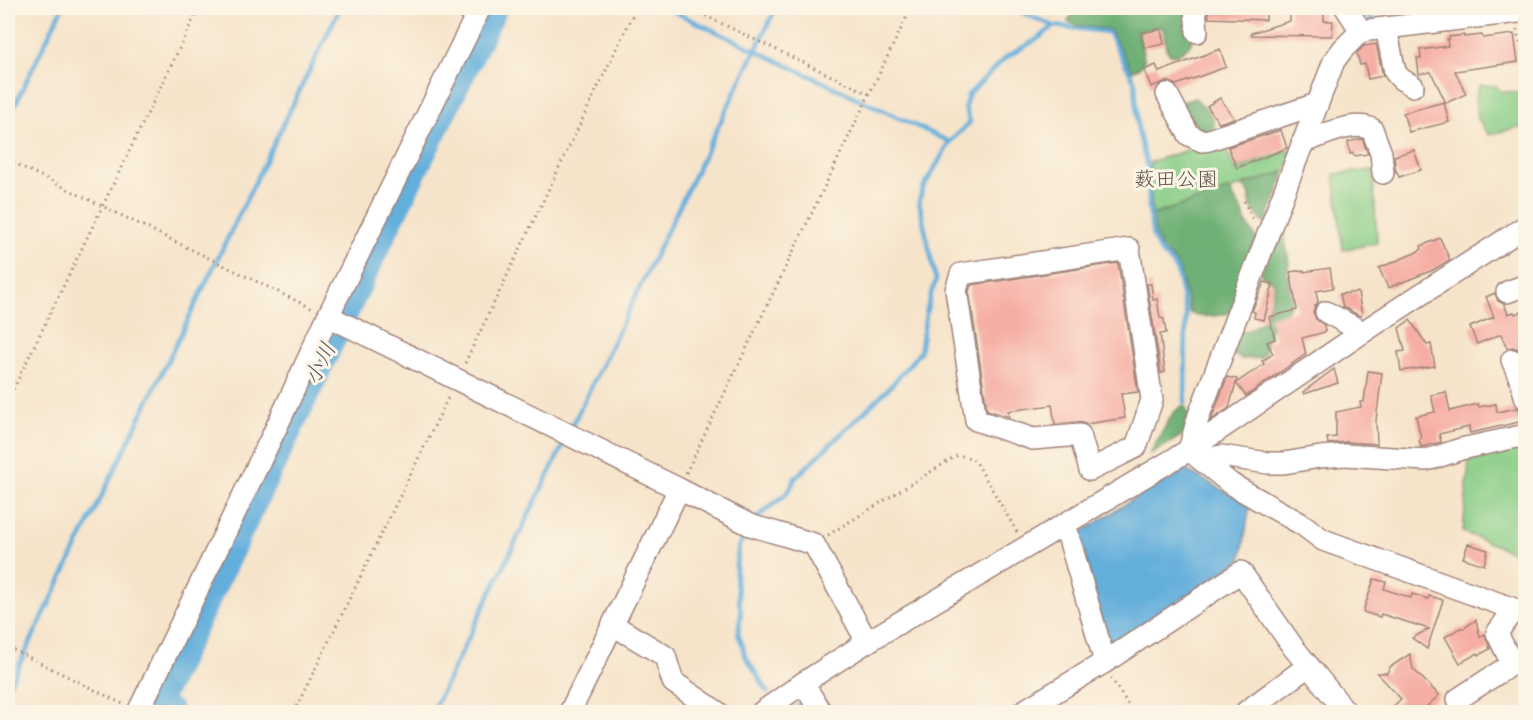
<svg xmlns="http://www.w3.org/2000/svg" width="1533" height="720" viewBox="0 0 1533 720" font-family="Mynerve,'Klee One',sans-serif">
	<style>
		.green { fill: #89cd87; stroke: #6a7659; stroke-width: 1.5 }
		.forest { fill: #6eb074; stroke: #5c6850; stroke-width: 1.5 }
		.water { fill: #63afdc; stroke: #566784; stroke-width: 1.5 }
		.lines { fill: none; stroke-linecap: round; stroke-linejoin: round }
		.stream { stroke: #63afdc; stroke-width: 4.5 }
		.river { stroke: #63afdc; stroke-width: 27 }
		.building { fill: #f6aea4 }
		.minor-casing { stroke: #a0827a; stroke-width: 24 }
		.path { stroke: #a0827a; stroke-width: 3; stroke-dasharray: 1.5 4.5; stroke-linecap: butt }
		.minor { stroke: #fff; stroke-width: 21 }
		.labels { text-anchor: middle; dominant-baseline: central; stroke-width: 6; stroke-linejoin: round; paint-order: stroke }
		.park-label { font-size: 21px; fill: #5d5347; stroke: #fcf5e5 }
		.water-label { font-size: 22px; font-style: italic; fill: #535169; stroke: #fcf5e5 }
	</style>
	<rect width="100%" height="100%" fill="#fcf5e5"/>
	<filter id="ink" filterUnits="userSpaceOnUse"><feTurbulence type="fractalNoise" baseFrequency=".0167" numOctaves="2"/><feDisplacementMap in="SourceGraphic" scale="12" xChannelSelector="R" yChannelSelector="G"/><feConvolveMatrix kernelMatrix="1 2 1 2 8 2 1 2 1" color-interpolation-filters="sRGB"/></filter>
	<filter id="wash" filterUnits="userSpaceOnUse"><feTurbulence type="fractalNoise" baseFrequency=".008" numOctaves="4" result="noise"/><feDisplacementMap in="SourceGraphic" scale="24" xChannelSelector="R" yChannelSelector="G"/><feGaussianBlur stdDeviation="1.35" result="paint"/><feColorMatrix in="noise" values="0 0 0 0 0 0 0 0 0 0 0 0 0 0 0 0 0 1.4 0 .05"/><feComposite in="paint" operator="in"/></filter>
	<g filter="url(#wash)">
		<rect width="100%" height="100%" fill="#f6e4ca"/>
		<g class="green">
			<path d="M1480,85L1496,86L1501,91L1525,93V131L1518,127L1489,135L1477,118L1475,98Z"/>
			<path d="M1222,139L1235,170L1295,148L1285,172L1152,215L1150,162Z"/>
			<path d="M1373,170L1377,243L1343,250L1334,174Z"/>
			<path d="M1525,439L1526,545L1522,556L1463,532L1470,450Z"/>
		</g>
		<g class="forest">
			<path d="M1082,8H1190L1192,41L1189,46L1177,55L1170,54L1166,49V45L1163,28L1159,27L1140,31L1139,34L1144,59L1142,66L1132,71L1110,30L1079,26L1068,22L1072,14Z"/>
			<path d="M1195,98C1203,106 1215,114 1214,127L1209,130L1200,132L1180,103Z"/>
			<path d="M1285,172L1265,224C1257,215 1248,207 1250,195L1243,185Z"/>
			<path d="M1230,189L1233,197L1243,212L1245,221L1255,236V252L1229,313C1216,316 1203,319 1190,313L1180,272L1176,263L1162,249L1155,235L1152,215Z"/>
			<path d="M1281,217L1289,263L1287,271L1291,300L1289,308L1279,321L1270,325V336L1266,340L1265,352L1261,358L1241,359L1233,354L1236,333L1249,330L1265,320L1275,284L1261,274Z"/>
			<path d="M1184,405L1189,415L1183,435L1150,454L1173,413Z"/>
		</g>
		<path class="water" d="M1182,468L1250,505L1241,560L1107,647L1080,533Z"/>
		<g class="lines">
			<g class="stream">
				<path d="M666,8L950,142"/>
				<path d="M1025,8L1023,13L1054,26L1108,32L1135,82L1138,131L1149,174V209L1153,238L1160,251L1174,265L1177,271L1186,313L1185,402"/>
				<path d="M1359,8L1371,20H1374"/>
				<path d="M8,119L62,8"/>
				<path d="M571,428L776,8"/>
				<path d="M755,521C769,502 787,502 795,478L889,388L920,352L926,314L930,296L936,281L919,201L923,188L950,142L970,122L965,107L968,95L1005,58L1039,38L1054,26"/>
				<path d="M748,530L739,545L736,565V581L741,613L738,634L743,646L744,654L768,692"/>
				<path d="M8,688L340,8"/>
				<path d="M432,712L566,439"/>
				<path d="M789,712L804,702"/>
			</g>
			<path class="river" d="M170,712L156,705L381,238L494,8"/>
		</g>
		<g id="blocks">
			<g class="building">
				<path d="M1208,8H1266V20L1209,18Z"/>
				<path d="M1290,8H1324V21H1333L1332,36L1251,35V33L1290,21Z"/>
				<path d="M1161,29L1164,44L1144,48L1141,33Z"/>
				<path d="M1514,34L1518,62L1455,71L1466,94L1446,103L1431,72L1419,74L1417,58H1421L1420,50L1448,46L1447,39H1449V37L1464,35V37L1482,35L1483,38Z"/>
				<path d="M1376,44L1383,76L1368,79L1365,64L1360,65L1357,53L1364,46Z"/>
				<path d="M1220,49L1226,67L1176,85L1167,81L1151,87L1144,70L1156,65L1159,72Z"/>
				<path d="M1220,98L1234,118L1219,123L1207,106Z"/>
				<path d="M1444,102L1449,122L1409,132L1403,113Z"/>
				<path d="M1281,130L1287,148L1237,168L1228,147Z"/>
				<path d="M1362,139L1368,154L1354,156L1353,153L1350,154L1348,142Z"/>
				<path d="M1414,150L1421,170L1399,177L1397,172H1396L1394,156Z"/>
				<path d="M1440,238L1450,260L1433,270L1388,288L1379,268L1415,253L1422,249L1421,246Z"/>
				<path d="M1118,263L1138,392L1121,394L1125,418L1086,424L1079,422L1055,424L1052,405L1008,411L1009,417L987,410L969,291L971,285Z"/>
				<path d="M1330,268L1333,288L1316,291L1318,302L1315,306L1313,312L1316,319L1324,325L1325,332L1302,338L1306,354L1246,396L1236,383L1264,364L1262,361L1273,354L1267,342L1275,339L1269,317L1297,310L1290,272L1304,270V272Z"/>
				<path d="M1264,282L1273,284L1264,320L1254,318L1255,312L1252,311Z"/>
				<path d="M1147,284H1151L1153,300L1157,299L1160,318L1164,319L1166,333L1160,334L1165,372L1161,373Z"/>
				<path d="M1358,292L1362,315L1360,316L1343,307L1340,294Z"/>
				<path d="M1495,293L1498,301L1504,304L1508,314L1514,312L1515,314L1526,310V348L1520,350L1513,347L1507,348L1501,334L1477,344L1470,327L1494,317L1486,297Z"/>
				<path d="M1410,320L1427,345L1431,344L1435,366L1401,371L1398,352L1405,351L1399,328Z"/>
				<path d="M1334,369L1338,383L1304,394L1303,392Z"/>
				<path d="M1368,371L1382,373L1376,421L1377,444L1346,442L1328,444L1327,438L1336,437V412L1361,407L1360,402H1364Z"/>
				<path d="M1227,377L1237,379L1229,408L1211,420Z"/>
				<path d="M1446,392L1450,411L1478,404L1479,407L1496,404L1497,412L1517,408L1521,411L1524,421L1470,433L1469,427L1439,434L1441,442L1421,447L1419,439L1421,438L1416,416L1435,412L1431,395Z"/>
				<path d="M1468,544L1488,550L1484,565L1463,558Z"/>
				<path d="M1374,579L1386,582L1384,589L1411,598L1412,594L1428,599L1429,596L1443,600L1427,649L1412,638L1429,629L1381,614L1380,617L1363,612Z"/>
				<path d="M1476,620L1480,637L1485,634L1490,649L1479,655L1478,653L1460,663L1445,637L1460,628H1464Z"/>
				<path d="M1410,654L1413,669L1439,695L1421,712H1387L1401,699L1377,673H1387L1390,667Z"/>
			</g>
		</g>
	</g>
	<g filter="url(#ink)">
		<use href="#blocks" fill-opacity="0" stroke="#a0827a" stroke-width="1.5"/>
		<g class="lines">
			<g class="minor-casing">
				<g id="minor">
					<path d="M1195,8L1197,32"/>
					<path d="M1346,8L1361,31"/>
					<path d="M1386,28L1395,72L1401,79L1413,86"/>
					<path d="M1167,94L1189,135L1202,141L1209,140L1317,104"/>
					<path d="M1302,143C1321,136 1353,120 1372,129L1381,153L1383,173"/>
					<path d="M1129,249L1152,400L1136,447L1090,470L1080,435L1033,439L976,420L956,290L961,274Z"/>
					<path d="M1507,292L1526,285"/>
					<path d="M1326,312L1363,332"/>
					<path d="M328,316L679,489"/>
					<path d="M1512,360L1521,381L1526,399"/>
					<path d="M1201,460L1221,456L1268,463H1284L1320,457L1345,455L1425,460L1434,458L1461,449L1526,435"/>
					<path d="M1065,525L1105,662"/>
					<path d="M613,625L665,656L673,682L717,712"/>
					<path d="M803,683L821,712"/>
					<path d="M1458,699L1512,664L1497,633L1514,609L1323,540L1303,525L1231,484L1189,450L1199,415L1334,61L1343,49L1361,31L1526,11"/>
					<path d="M138,712L278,424L328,316L480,8"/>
					<path d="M570,712L679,489L750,525L814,544L867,642"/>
					<path d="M762,712L803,683L867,642L1189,450L1363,332L1526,226"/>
					<path d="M1022,712L1105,662L1241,572L1293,647L1346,712"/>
					<path d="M1246,712L1308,666"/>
				</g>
			</g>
			<g class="path">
				<path d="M689,8L869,94"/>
				<path d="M1517,29L1518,36L1526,59"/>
				<path d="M8,160L313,309"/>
				<path d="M1244,201L1254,222"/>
				<path d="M465,363L636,8"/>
				<path d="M8,400L199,8"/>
				<path d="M686,473L911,8"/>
				<path d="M828,535L958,455L971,458L976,462L1017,532"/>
				<path d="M8,647L123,704"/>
				<path d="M1111,678L1133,712"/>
				<path d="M294,712L449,396"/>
			</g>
			<use href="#minor" class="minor"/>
		</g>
	</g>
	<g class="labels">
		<g class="park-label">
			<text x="1176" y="180">薮田公園</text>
		</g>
		<g class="water-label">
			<text transform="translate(321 364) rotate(-64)">小川</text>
		</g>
	</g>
	<rect width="1533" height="720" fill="none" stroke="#fcf5e5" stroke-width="30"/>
</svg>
